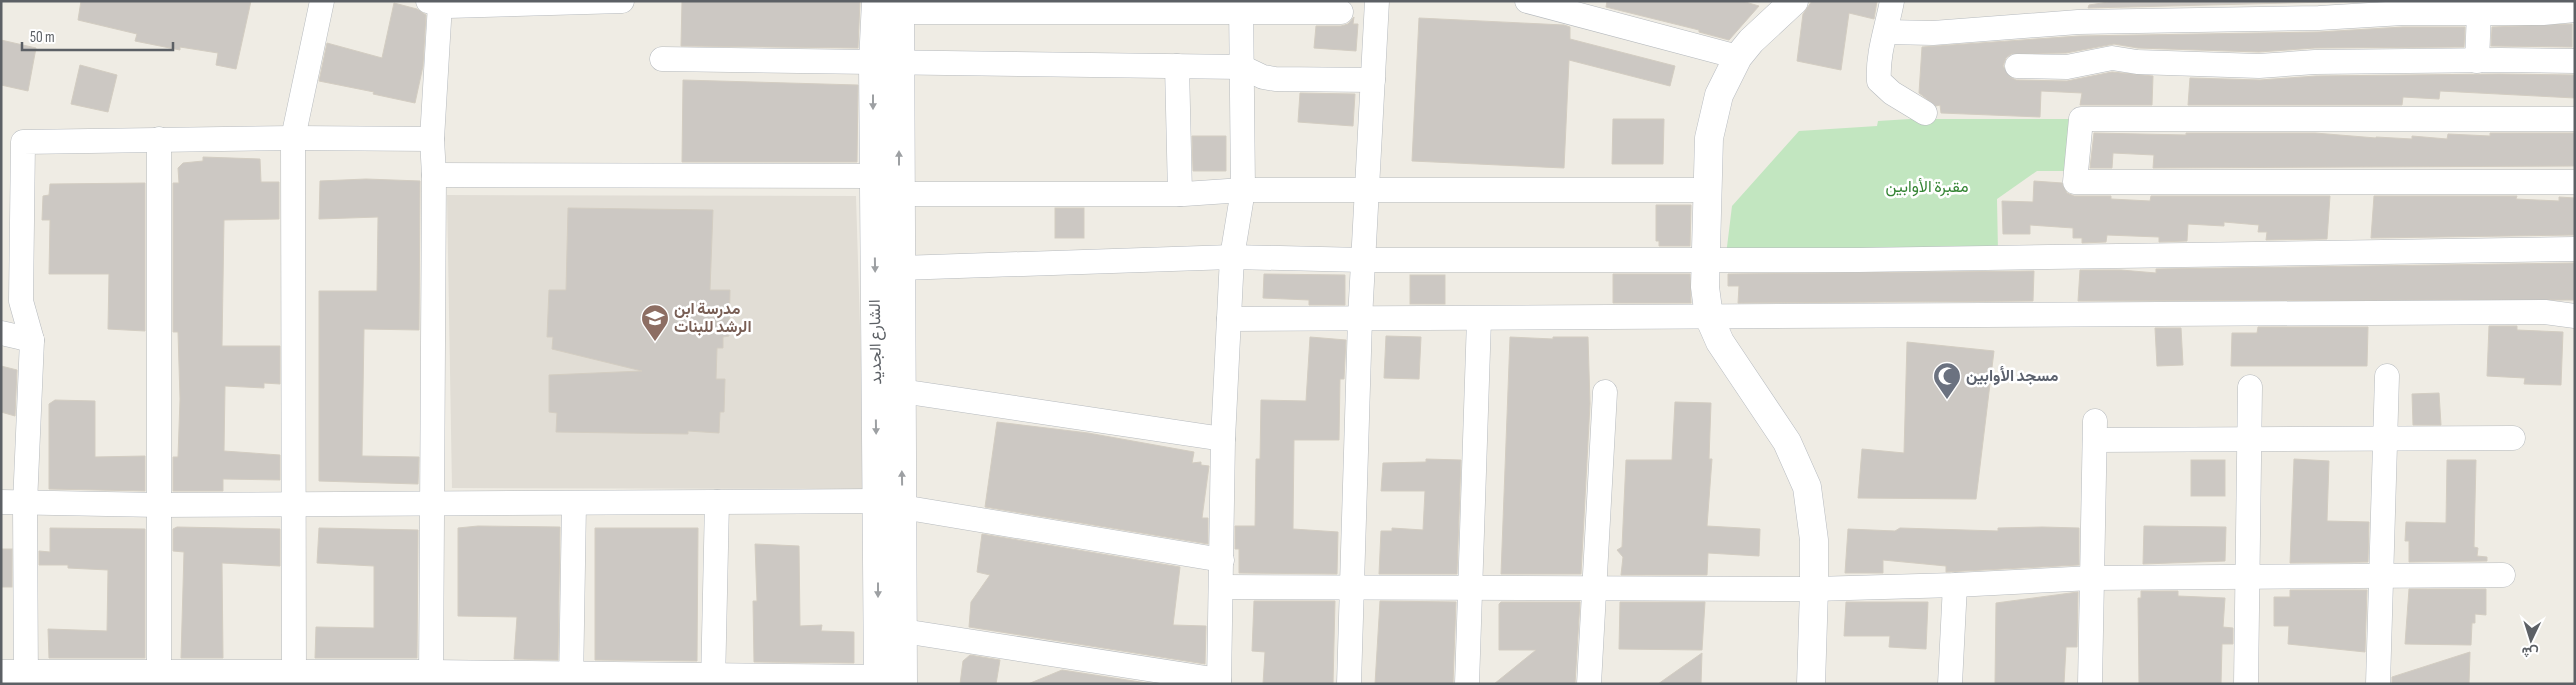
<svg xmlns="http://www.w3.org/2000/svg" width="2576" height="685" viewBox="0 0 2576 685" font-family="'Sofia Sans Condensed',Vazirmatn,sans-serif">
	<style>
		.education { fill: #e1ddd5 }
		.green { fill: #c2e6c0 }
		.building { fill: #ccc8c3; stroke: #d3cdc2 }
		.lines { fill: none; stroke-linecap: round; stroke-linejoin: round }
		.street-casing { stroke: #b6babe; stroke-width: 25 }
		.secondary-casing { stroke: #b7bbc0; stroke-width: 29 }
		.street { stroke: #fff; stroke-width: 24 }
		.secondary { stroke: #fff; stroke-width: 28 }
		.oneway { fill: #9da0a3 }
		.labels { text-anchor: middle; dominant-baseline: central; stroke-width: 5; stroke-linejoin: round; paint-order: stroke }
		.park-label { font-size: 16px; fill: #348433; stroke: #fff }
		.education-label { font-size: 16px; font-weight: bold; fill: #785e54; stroke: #fff; text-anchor: start }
		.street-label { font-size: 16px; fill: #5c6065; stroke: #fff }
		.worship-label { font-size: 16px; font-weight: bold; fill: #5b616d; stroke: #fff; text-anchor: start }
	</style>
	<rect width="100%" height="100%" fill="#efece4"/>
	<path class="education" d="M447,195L856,196L865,489L452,488Z"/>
	<path class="green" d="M1910,119H2069L2066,171H2037L1997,199L1998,252L1726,255L1732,206L1799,131L1877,126L1878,121Z"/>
	<g class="building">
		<path d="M81,1H251L236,69L216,65L218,53L180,47V50L135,41L137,34L78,20Z"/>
		<path d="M682,1H860L858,48L681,46Z"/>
		<path d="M1607,1H1742L1759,6L1729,40L1699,32V30L1606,7Z"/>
		<path d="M1812,1H1877L1874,19L1849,13L1841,70L1797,61L1803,14Z"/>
		<path d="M2115,1H2369L2088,8L2089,5Z"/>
		<path d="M394,3L417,9L426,15L423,66L415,103L373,94L374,92L319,81L327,43L382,58Z"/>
		<path d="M1354,17L1353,24H1358L1356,51L1314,48L1316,26H1341L1348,24Z"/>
		<path d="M1419,18L1564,25L1570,27V39L1675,66L1670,86L1569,60L1564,168L1412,161Z"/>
		<path d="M2572,24V47L2491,46L2492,27Z"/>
		<path d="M2403,27H2465L2464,47L2315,48L2259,52L2138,48L2114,44L2066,53L2011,54L2006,58L2003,66L2010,77L2016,80L2067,81L2112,72L2153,76L2152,105H2080L2082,93L2041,91L2040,117L1941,113L1940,105L1936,106L1919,93L1922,47L2079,36L2319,32Z"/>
		<path d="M1,40L36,48L28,91L1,85Z"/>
		<path d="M80,65L117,75L108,112L71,104Z"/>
		<path d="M2500,74L2575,75V98L2440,91L2439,99L2403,97L2402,105H2188L2190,78L2260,80L2316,76Z"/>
		<path d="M683,80L858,85L857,162H682Z"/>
		<path d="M1300,93L1355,94L1353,126L1298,122Z"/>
		<path d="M1613,119H1664L1663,164H1612Z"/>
		<path d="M2094,133L2186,135V133H2315L2376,138V137L2412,139V136L2447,139L2448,134L2490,136V133H2575V166L2153,168L2154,155L2113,153L2112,168H2090Z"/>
		<path d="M1192,136H1226V171H1193Z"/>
		<path d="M203,157L260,159L261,182H279V219L224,220L222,346H280V384L264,383V388L225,386L224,451L280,455V480L223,479V491H173V457H178L180,399L178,332H173V183H179L178,168L183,163L203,161Z"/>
		<path d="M366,179L420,181L419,330L364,329L362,456L419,457L418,484L319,481V291H377L378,217L319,219L320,181Z"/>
		<path d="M2034,181L2062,183L2067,193L2074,196H2111V199L2150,201L2151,196H2330L2327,239L2266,240L2267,232H2258L2259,225L2224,222V226L2188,224L2187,241L2159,242V237L2107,235L2106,242L2082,243V238H2073V228L2030,225V234H2003L2002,201L2033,202Z"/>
		<path d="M145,183V331L108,329L109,274H49L50,220H42L43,196L49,195L50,184Z"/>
		<path d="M2374,196H2517L2516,199L2559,201V197L2575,198V235L2371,238Z"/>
		<path d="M1656,205H1691L1690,246H1659V241H1656Z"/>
		<path d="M568,208L713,210L710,290H730L729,336L723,337V348H717L716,379H725L724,412H720L719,433L688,431V434L556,432L557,413L549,412V375L642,371L552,349L553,337H547L549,290H566Z"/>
		<rect x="1055" y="208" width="29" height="30"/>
		<path d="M2575,263V300L2078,301L2080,270H2121L2156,273V269Z"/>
		<path d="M2034,271L2033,301L1738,303L1739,286H1728V274Z"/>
		<path d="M1264,274L1345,275V305H1309V300L1263,298Z"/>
		<path d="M1613,274H1690L1691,303H1613Z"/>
		<rect x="1410" y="275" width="35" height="29"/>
		<path d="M2489,326H2517V330L2563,332L2561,385L2524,384L2525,378L2487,376Z"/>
		<path d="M2258,327H2368L2367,366H2231L2232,333H2257Z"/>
		<path d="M2155,328H2181L2183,365L2157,366Z"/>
		<path d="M1386,336L1421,337L1419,379L1384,378Z"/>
		<path d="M1310,337L1346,340L1344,379H1340L1339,440H1294L1293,529L1338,532L1337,574L1239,573V549H1235V526H1255L1256,459H1260L1261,400L1306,401Z"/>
		<path d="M1510,337L1553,339V337H1588L1590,404L1581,574H1501Z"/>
		<path d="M1907,342L1994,351L1976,499L1858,498L1862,449L1904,453Z"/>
		<path d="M1,366L17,370L15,416L1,412Z"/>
		<path d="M2439,393L2441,425H2413L2412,394Z"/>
		<path d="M55,400L95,401V457L145,456V491L49,489V404Z"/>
		<path d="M1675,402L1711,403L1709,459H1712L1707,526L1760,529L1759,556L1708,553L1707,575H1621L1623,557L1617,550L1622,547L1626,460H1672Z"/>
		<path d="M997,422L1088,433L1194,452L1192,463L1201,462V465L1209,466L1202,518H1208V544L985,507Z"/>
		<path d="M1426,459L1461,460L1457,574H1379L1381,531H1392V528L1423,530L1425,491H1381L1383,463L1426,462Z"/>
		<path d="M2294,459L2329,461L2327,521L2369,522L2368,562L2290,563Z"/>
		<rect x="2191" y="460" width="34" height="36"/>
		<path d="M2447,460H2476L2474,547L2478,548L2477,556L2487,557V561L2409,562V541H2405L2406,522L2446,523Z"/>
		<path d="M478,526L560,527L558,660L514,659L517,617L458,616V528Z"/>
		<path d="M2144,526L2226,527L2225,561L2143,564Z"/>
		<path d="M177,527L280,529V566L222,563L223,658H181L184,552L173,551V529Z"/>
		<path d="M2042,527L2079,528V565L1946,572V566L1883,560V573H1845L1848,529L1895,531L1900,528L1998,531V528Z"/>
		<path d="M50,528L145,529V658H49L48,629L107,631L108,570L68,568V565H39V551L50,552Z"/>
		<path d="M319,528L418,530L417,658H315L316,627L374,628V566L317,563Z"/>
		<path d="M595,528H698L697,661L595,660Z"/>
		<path d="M982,534L1180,567L1173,625L1206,626L1205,664L969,627L971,602L990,575L977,572Z"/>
		<path d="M755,544L799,546L800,626L822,625L821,631L854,632V663L754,662L753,601H757Z"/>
		<rect x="1" y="549" width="11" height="38"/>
		<path d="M2409,589H2486V615L2475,614V623H2472L2471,645L2405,644Z"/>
		<path d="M2290,590H2367L2365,652L2288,644L2289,626H2274V597H2290Z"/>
		<path d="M2141,591H2178V596L2225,598L2223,627L2233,628V644H2222L2221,684H2139L2138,598H2141Z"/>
		<path d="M2078,592L2077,647H2066L2064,684H1995L1996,603Z"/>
		<path d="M1254,601H1335L1333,684H1263L1265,652L1252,651Z"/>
		<path d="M1380,601L1456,602L1453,684H1375Z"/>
		<path d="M1501,602H1580L1575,684H1494L1536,650H1499V604Z"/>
		<path d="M1620,602H1705L1702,650L1619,649Z"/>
		<path d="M1846,602H1928L1926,649L1889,647L1890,636H1844Z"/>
		<path d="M2470,652L2469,684H2392V677Z"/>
		<path d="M1702,653L1701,684H1658Z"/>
		<path d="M970,655L1000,660L996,684H960L963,661Z"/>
		<path d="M1062,670L1153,684H1028Z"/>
	</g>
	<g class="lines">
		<g class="street-casing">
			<g id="street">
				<path d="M428,1L448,6L622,1"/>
				<path d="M1527,1L1738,57"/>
				<path d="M1892,1C1887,28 1877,54 1879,81L1892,93L1925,113"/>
				<path d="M900,12H1341"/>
				<path d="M1887,32L1933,33L2078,22L2319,18L2403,13H2543L2575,10"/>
				<path d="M662,59L1242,67L1263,77L1275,79L1373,80"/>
				<path d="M2477,61L2479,12"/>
				<path d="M1177,66L1180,194"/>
				<path d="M2017,66L2067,67L2112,58L2137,62L2259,66L2315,62L2500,60L2575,61"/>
				<path d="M2575,119H2081L2075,182H2575"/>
				<path d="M159,139V684"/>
				<path d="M434,175L874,176"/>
				<path d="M900,194H1184L1243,190H1706"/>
				<path d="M900,268L1232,257L1363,260H1859L2575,249"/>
				<path d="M1229,319L2545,312L2575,316"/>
				<path d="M1,333L32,340"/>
				<path d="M901,391L1223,439"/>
				<path d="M2095,440L2513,438"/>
				<path d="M1,502L159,505L877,501"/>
				<path d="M902,507L1222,560"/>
				<path d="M1221,587L1814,589L1955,585L2092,578L2503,575"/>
				<path d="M903,631L1219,680"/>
				<path d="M1,672H431L878,677"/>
				<path d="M26,684L25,504L32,340L21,301L23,142L293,138L432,139"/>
				<path d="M294,684L293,138L322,1"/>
				<path d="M431,684L434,175L432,139L440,4"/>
				<path d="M571,684L574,504"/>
				<path d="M713,684L717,502"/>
				<path d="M1219,684L1223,439L1232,257L1243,190L1241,1"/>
				<path d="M1349,684L1360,319L1377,1"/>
				<path d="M1467,684L1479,319"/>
				<path d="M1589,684L1605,392"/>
				<path d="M1950,684L1955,585"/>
				<path d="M2090,684L2095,421"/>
				<path d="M2246,684L2250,387"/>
				<path d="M2378,684L2387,376"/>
			</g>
		</g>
		<g class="secondary-casing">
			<g id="secondary">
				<path d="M876,1L873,63L878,684"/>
				<path d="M900,1L903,684"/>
				<path d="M1794,1L1751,41L1738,57L1719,95L1709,138L1705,287L1709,317L1720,342L1787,442L1807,487L1814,540V589L1811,684"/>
			</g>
		</g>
		<use href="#street" class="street"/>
		<use href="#secondary" class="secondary"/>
	</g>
	<defs><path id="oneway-solid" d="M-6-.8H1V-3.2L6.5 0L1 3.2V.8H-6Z" transform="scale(1.25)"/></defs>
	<g class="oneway">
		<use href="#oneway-solid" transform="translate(873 102) rotate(90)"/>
		<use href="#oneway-solid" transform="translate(899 158) rotate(-90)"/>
		<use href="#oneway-solid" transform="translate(875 265) rotate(89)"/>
		<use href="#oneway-solid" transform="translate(876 427) rotate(89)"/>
		<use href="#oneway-solid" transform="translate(902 478) rotate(-91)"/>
		<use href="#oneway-solid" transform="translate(878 590) rotate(90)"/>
	</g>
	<defs>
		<g id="school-pin" transform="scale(1.4375)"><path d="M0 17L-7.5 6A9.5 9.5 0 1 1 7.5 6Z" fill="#8d6e63" stroke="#fff"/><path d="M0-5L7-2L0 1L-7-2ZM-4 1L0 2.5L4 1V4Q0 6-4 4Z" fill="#fff"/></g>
		<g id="mosque-pin" transform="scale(1.4375)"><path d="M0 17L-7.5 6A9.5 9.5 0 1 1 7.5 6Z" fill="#6b7280" stroke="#fff"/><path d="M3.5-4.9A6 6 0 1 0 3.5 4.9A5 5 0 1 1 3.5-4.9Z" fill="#fff"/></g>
	</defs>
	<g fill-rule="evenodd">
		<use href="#school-pin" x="655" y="318"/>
		<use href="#mosque-pin" x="1947" y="376"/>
	</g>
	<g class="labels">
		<g class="park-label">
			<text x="1927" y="187">مقبرة الأوابين</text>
		</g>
		<g class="education-label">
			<text x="674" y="309">مدرسة ابن<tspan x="674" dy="18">الرشد للبنات</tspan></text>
		</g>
		<g class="street-label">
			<text transform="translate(876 342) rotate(-91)">الشارع الجديد</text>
		</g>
		<g class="worship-label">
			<text x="1966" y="376">مسجد الأوابين</text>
		</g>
	</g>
	<rect width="2576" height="685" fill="none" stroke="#5c6065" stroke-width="5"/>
	<g transform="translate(2531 640) rotate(184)" stroke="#ffffff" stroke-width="4" paint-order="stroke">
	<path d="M0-4L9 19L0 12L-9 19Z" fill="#5c6065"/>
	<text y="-8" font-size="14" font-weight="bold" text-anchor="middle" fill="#5c6065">ش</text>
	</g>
	<path d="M22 42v8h151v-8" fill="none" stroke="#5c6065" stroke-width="2.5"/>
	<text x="30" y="42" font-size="15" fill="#5c6065" stroke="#ffffff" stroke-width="4" paint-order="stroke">50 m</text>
</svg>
